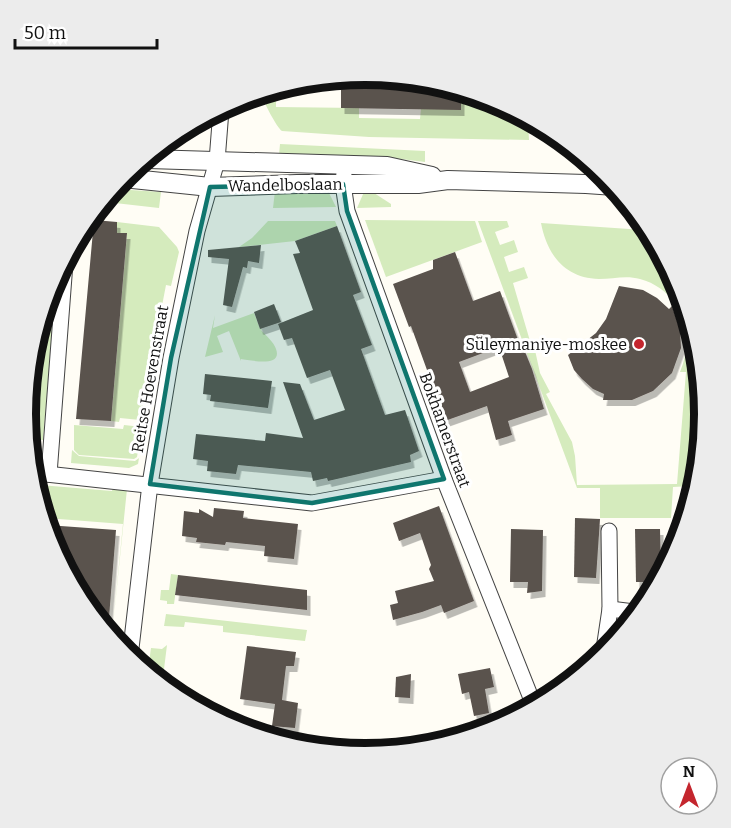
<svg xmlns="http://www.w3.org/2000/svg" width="731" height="828" viewBox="0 0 731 828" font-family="Bitter,serif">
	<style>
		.green { fill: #d5ebbd }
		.building { fill: #5a524d; fill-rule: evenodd; filter: url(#shadow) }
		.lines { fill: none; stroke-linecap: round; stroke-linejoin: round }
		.minor-casing { stroke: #444; stroke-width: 17 }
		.tertiary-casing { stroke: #444; stroke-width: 20 }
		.minor { stroke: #fff; stroke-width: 15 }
		.tertiary { stroke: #fff; stroke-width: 18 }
		.marked { fill: #0f766e; fill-opacity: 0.2; stroke: #0f766e; stroke-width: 4.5; stroke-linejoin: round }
		.poi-dot { fill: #c4262e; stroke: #fff; stroke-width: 2 }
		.labels { text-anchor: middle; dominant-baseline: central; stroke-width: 6; stroke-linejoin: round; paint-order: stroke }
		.street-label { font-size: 16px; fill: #111; stroke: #fff }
		.poi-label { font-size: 16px; fill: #111; stroke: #fff; text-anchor: end }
		.rim { fill: none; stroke: #111; stroke-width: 8 }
	</style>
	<defs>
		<filter id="shadow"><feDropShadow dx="3.5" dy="6" stdDeviation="0" flood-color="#0004"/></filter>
	</defs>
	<rect width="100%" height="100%" fill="#fffdf5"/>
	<g class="green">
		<path d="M276,92V107L359,108V118L420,119L421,109L461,93L496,100L528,121L529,140L369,137L282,131C277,128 263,101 262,95Z"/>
		<path d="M280,144L425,151V162L393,158L279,155Z"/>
		<path d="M115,189L161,192L159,208L106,202Z"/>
		<path d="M275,191H328L336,207L273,208Z"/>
		<path d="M371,191L391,204V207L357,208L364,192Z"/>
		<path d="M365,220L475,221L482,242L386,277Z"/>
		<path d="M268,221H335L337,226L295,241L239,247L252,238Z"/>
		<path d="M478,221H507L509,227L495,232L500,245L514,240L518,252L504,257L509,272L524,267L528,278L513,283L530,341H533L540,373L550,392L546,394L572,442L575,456L577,485L677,484L686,372H680C696,335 681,290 640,279C626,275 613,279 599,279C564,278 547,254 541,223L644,230L680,284L701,391L697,458L691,486L673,487L671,518H600V488H577Z"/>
		<path d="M117,222L159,227L177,247L179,252L171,286L166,285L140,420L120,418L119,422L111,421L127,234L116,233Z"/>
		<path d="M57,276L43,440L31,439L26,417L27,405L52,284Z"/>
		<path d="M254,313L260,329L262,328L261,330C265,335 274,342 276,349C283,368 250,360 241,359V361L229,331L217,336L223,352L205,357L215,315L213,328Z"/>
		<path d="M74,425L123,429L124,425L142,427L137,457L134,459L79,455L74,450Z"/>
		<path d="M144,427L138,464L129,468L71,463L72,450L79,456L135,461L139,458Z"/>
		<path d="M40,485L112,491L113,487L127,489L112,635L123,524L46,518Z"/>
		<path d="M171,574L178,575L174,604H167V601L160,600L161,590H169Z"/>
		<path d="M166,614L307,630L305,641L223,632V626L185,622L184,627L164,626Z"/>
		<path d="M167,645L163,677V680L148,670L151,648L162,649Z"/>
	</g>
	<g class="building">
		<path d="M366,74L461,93V110L341,108V79Z"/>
		<path d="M94,220L117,222V233H127L111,421L76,419Z"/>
		<path d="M337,226L361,292L353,295L372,345L361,349L385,415L405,410L419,451L410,455L411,462L328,481L327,478L313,481L311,472L238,465L236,474L207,471L208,461L193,459L196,434L265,441L266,433L303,438L283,382L300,384L314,420L345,410L330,370L307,378L292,338L284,340L278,324L313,310L293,254L300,253L295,241Z"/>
		<path d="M261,245L259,263L248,261L247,268L243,267L232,307L223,305L229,259L208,257V250Z"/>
		<path d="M455,252L473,301L500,291L521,348L523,347L532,369L544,409L508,421L512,435L496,440L487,406L439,423L433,406L439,403L411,326L409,327L393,284L433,269V260ZM499,347L509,377L470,392L459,362Z"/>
		<path d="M619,286L643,290L657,298L669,309L672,306L680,330L681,348L672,373L653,391L632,400H603L604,394L593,389L582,379L574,370L568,355L596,333L606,319Z"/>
		<path d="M274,304L281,322L260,329L254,312Z"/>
		<path d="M205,374L272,381L268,408L210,401L211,395L203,394Z"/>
		<path d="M439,506L474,601L444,613L441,605L422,612L393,620L390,605L398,603L395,591L434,581L429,569L431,565L420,533L399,541L393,523Z"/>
		<path d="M214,508L244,511L243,518L298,524L294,559L264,556L265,546L226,542L225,545L196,542L197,538L182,536L184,511L199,513V509L213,517Z"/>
		<path d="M575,518L600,519L596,578L574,577Z"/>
		<path d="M47,525L116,530L108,630L51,544Z"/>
		<path d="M511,529L543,530L542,591L527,593L528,582H510Z"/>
		<path d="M635,529H660L661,573L654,582H636Z"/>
		<path d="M178,575L307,590V610L175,595Z"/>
		<path d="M247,646L296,652L294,666H286L282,700L298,703L295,728L272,726L275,704L240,699Z"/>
		<path d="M490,668L494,687L485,689L489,713L474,716L469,692L462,694L458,674Z"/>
		<path d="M411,674L410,698L395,697L396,677Z"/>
	</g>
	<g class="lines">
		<g class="minor-casing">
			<g id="minor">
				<path d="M344,173L343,184L347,211L444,479L533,703"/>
				<path d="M37,473L312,503L444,479"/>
				<path d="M49,474L65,263"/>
				<path d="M610,609L634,612"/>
				<path d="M603,656L610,609L609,531"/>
				<path d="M130,657L150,484L171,358L197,231L217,161L221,110"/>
			</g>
		</g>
		<g class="tertiary-casing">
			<g id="tertiary">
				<path d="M148,159L387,166L432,176"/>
				<path d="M123,178L210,187L297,184H418L448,180L586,184L615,186"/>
			</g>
		</g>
		<use href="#minor" class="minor"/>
		<use href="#tertiary" class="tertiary"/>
	</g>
	<path class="marked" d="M343,184L347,211L444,479L312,503L150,484L171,358L210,187Z"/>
	<circle class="poi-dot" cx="639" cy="344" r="6"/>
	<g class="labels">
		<g class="street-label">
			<text transform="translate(285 185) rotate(-1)">Wandelboslaan</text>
			<text transform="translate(150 379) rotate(-80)">Reitse Hoevenstraat</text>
			<text transform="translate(445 430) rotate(70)">Bokhamerstraat</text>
		</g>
		<g class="poi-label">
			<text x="627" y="344">Süleymaniye-moskee</text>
		</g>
	</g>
	<path d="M0 0H731V828H0ZM36 414a329 329 0 1 1 658 0a329 329 0 1 1-658 0Z" fill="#ececec" fill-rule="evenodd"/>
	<path class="rim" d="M36 414a329 329 0 1 1 658 0a329 329 0 1 1-658 0Z"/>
	<g transform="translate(689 786)"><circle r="28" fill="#ffffff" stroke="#a0a0a0" stroke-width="1.5"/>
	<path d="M0-4.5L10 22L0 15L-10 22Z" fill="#c4262e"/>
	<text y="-9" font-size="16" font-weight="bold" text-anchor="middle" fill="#111111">N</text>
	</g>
	<path d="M15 39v9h142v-9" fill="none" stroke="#111111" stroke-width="3"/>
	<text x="24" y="39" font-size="18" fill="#111111" stroke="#ffffff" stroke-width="4.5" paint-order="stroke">50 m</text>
</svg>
